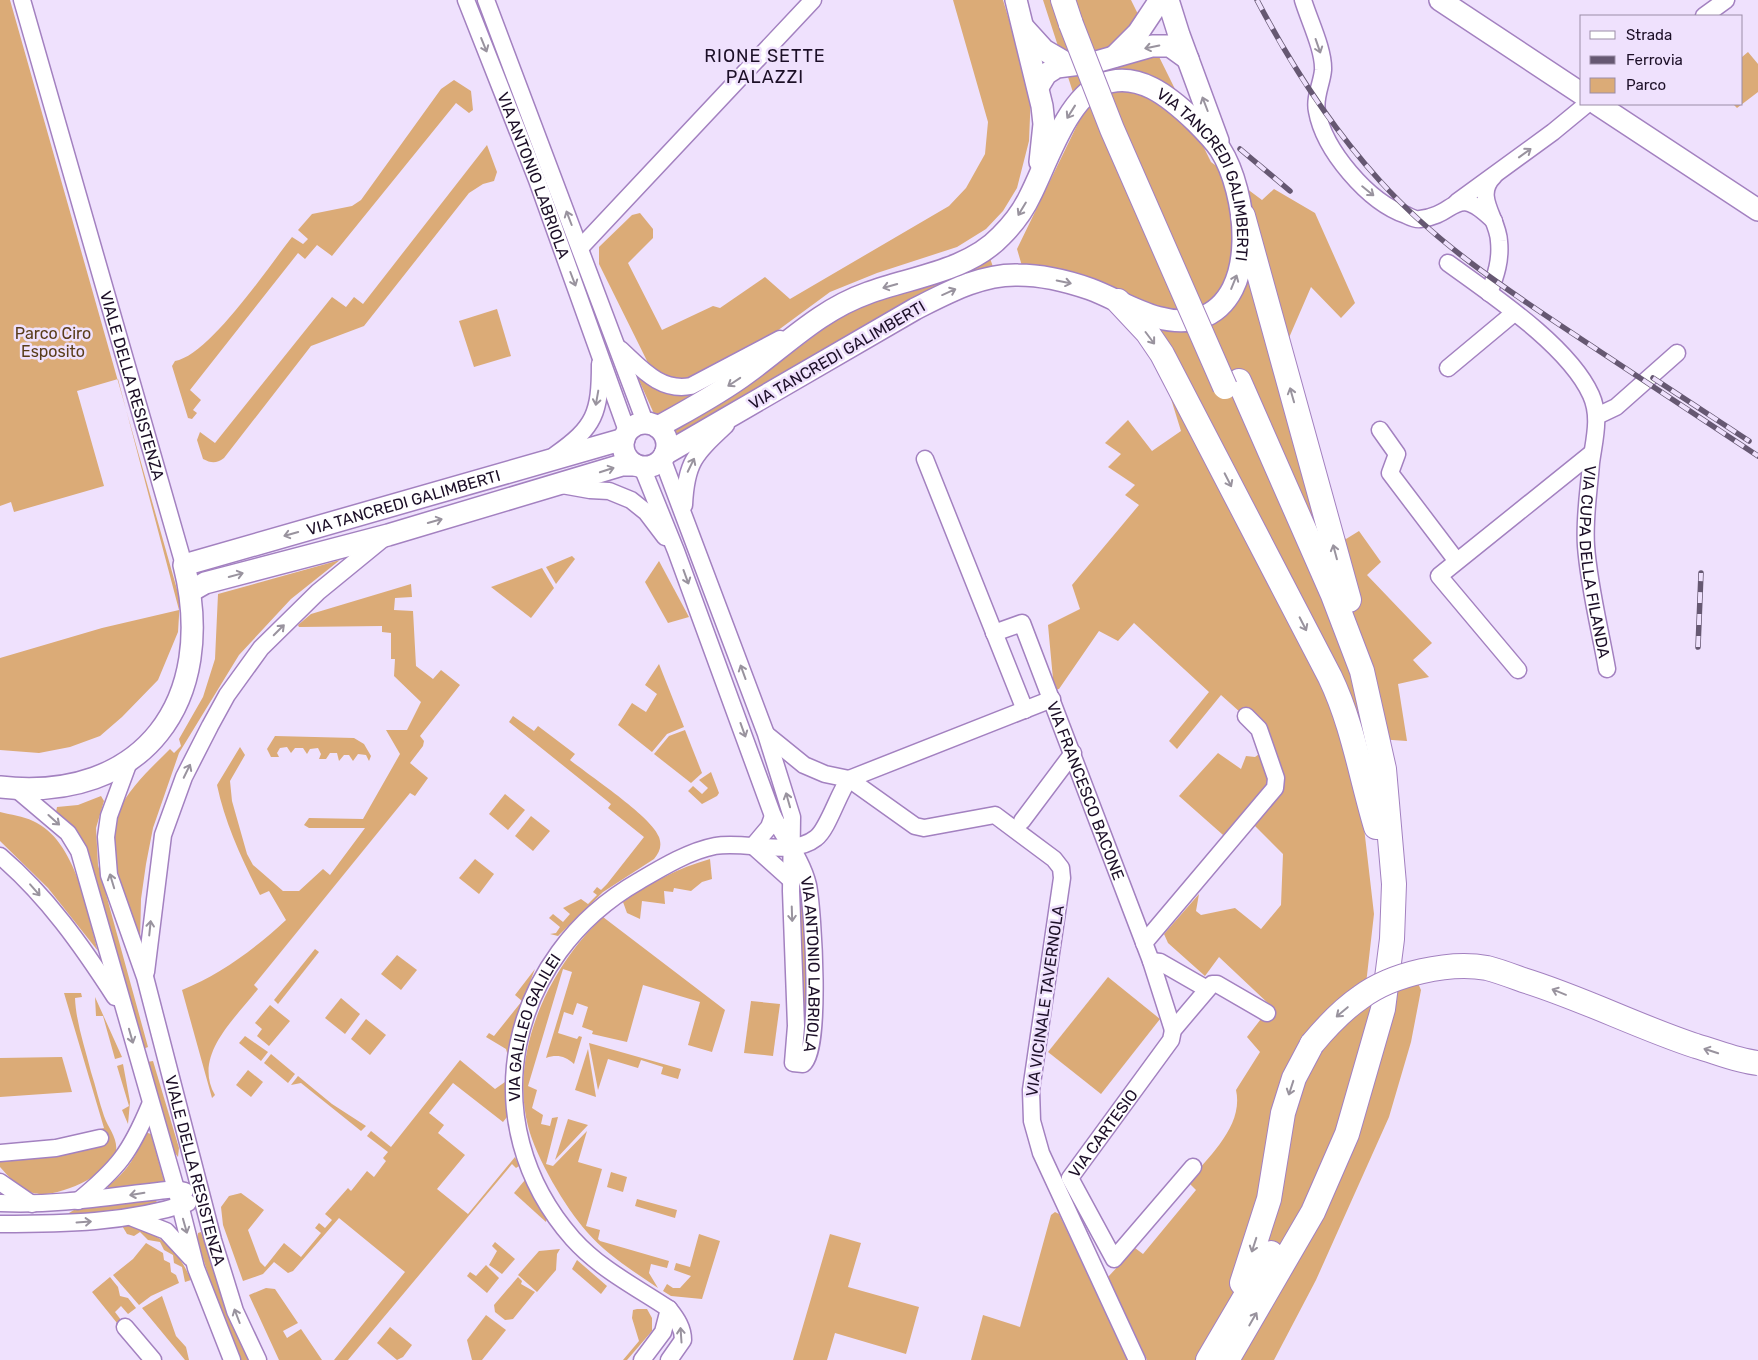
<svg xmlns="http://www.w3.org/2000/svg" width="1758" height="1360" viewBox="0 0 1758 1360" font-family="Rubik,sans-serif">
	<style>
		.green { fill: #dbab77 }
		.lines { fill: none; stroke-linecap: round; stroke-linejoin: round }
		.minor-casing { stroke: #a381c0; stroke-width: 19 }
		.major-casing { stroke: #a381c0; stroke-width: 24 }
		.highway-casing { stroke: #a381c0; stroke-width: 26 }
		.minor { stroke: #fff; stroke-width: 16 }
		.major { stroke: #fff; stroke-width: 21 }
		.highway { stroke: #fff; stroke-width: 24 }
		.rail-casing { stroke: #665872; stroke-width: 5.5 }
		.rail { stroke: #efe1fd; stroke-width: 4; stroke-dasharray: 11; stroke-linecap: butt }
		.highway-bridge-casing { stroke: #a381c0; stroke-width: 26; stroke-linecap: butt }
		.highway-bridge { stroke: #fff; stroke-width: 24 }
		.oneway { stroke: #99939e }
		.labels { text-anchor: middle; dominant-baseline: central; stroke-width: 5; stroke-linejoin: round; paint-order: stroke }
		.street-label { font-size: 16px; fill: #1c0f27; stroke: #efe1fd }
		.park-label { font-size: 16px; fill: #593c1a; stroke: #efe1fd }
		.neighbourhood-label { font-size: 18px; letter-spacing: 1px; fill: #1c0f27; stroke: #efe1fd }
	</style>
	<rect width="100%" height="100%" fill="#efe1fd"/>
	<g class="green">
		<path d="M0,0H10L180,600L178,632L158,680L122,717L100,736L70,747L39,753L0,750V658L102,628L179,610L118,379L77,391L104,486L14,512L11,502L0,506Z"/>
		<path d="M953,0H1003L1031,93L1029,141L1017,188L1003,211L986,229L957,247L877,273L830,292L777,331L749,364L655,416L638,378L652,371L599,264V247L632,215L640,213L653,229V238L628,263L662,330L713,306L720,308L765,277L790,299L949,206L966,188L985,154L988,122Z"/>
		<path d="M1043,0H1131L1211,162L1262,200L1274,189L1315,213L1355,303L1341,318L1311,287L1288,340L1335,530L1346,539L1359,531L1381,562L1367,575L1432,643L1413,660L1429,677L1398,684L1407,741L1348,737L1360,793L1374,914L1366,984L1416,979L1421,990L1411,1042L1389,1117L1316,1280L1274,1360H1147L1108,1277L1135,1248L1143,1254L1196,1190L1188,1182C1209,1156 1244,1126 1236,1090L1260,1052L1247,1037L1271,1006L1219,957L1205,976L1168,943L1164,934L1199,894L1196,911L1201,915L1235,908L1261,929L1281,905L1283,854L1249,820L1231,842L1179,796L1218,753L1241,769L1246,756L1255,757L1266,749L1260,730L1221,695L1177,749L1169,741L1209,692L1134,623L1118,641L1099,631L1059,689L1054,690L1048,625L1080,609L1072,585L1139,505L1125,495L1135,485L1108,467L1121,454L1105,443L1128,420L1152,451L1181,431L1140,299L1022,266L1017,249L1081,117Z"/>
		<path d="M1748,52L1758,64V92L1737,108L1733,104H1742V57Z"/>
		<path d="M454,80L471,91L473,110L469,113L456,103L332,256L317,245L305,259L298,253L190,390L201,400L193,410L197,413L192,419L188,418L172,366L175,361C209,356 269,266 292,237L303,244L308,239L298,230L312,214L352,206L361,200L441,89Z"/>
		<path d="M487,145L497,172L494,181L483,184L469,193L364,326L311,346L224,458C216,464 211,463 203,459L197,440L200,432L215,443L332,297L346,307L354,297L363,304Z"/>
		<path d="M989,255L993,267L675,436H672L671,433L673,430L741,391L842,315Z"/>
		<path d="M497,309L511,356L474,367L459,321Z"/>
		<path d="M572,556L575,559L556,584L546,567Z"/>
		<path d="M340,560L291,599L239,655L179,753L153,828L146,864L141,899L140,943C129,908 103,847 118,812C129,788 151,768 170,749L174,753L181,746L179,739L203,697L215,659L218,594Z"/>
		<path d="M659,561L689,617L668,623L645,582Z"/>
		<path d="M542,568L554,588L531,618L491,587Z"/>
		<path d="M411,584L412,597L395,598L394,610L413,611L416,666L433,679L441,670L460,685L420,736L424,741L423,746L410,763L428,778L415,796L410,793L254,985L258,989C236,1018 192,1055 215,1095L212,1098L182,990C220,975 256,948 286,920L269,891L260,895C242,860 225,823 217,785L240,747L245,755L230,781L232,801L247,854L253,865L283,891H299L323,869L330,875L365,828H309L304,825L309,818L363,819L400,754L386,730H407L421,702L394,676L395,659H391V633L382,632V626L299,627L298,625L311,614Z"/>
		<path d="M659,664L684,727L667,734L652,752L618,725L632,703L646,712L657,694L645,685Z"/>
		<path d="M513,716L534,731L538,726L575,754L570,760C590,776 652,817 659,837C662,846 660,852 654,859L603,892L558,936L550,934L556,933L560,927L549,918L553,914L563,922L570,914L563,908L581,899L588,904L597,895L593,892L597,887L601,890L607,884L644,837L608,808L611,804L509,722Z"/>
		<path d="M685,730L702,773L691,783L654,754L669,736Z"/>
		<path d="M275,736L354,738L364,744L371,756L369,761L366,755L358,754L353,761L349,755H344L339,761L337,753H330L326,759H319L321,754L318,748L310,749L307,754L303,748H295L291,753L287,747L280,748L277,753L279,757H271L267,749Z"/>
		<path d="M711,772L719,793L717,796L702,804L688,791L693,786L702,794L708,788L699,780Z"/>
		<path d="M505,794L525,810L508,830L489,814Z"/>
		<path d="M101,796L104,801L96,828L98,865L148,1047L143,1049L86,848L67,822L56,812L57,807L78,805Z"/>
		<path d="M0,812C11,815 23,816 33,821C76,840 87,911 98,951L48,888L0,841Z"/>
		<path d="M531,816L550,831L533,851L515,836Z"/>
		<path d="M475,859L494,874L479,894L459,878Z"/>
		<path d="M710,859L712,879L702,882L691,891L674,888L673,892L664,891L665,904L642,901L640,919L627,913L623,902C650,883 678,868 710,859Z"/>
		<path d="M798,887H801C811,943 808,1000 802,1056Z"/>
		<path d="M603,917L725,1010L712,1052L688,1045L700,1002L643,985L627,1042L592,1034L593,1031L582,1027L588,1007L577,1003L573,1015L564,1012L558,1033L577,1039L579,1036L582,1037L574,1064C565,1056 557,1054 546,1058L572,972L563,969L528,1086L537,1090L532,1108L543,1115L541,1124L550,1126L552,1118L558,1117L546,1164L553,1166L587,1131L578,1162L602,1169L586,1226L600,1230L598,1239L600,1241L669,1261L667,1268L651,1264L649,1273L658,1288C633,1271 607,1255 587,1232C565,1207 536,1158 528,1126C509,1052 550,966 603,917Z"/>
		<path d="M315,949L319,952L278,1004L274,1000Z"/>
		<path d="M397,955L417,970L401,990L381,974Z"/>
		<path d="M535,969L518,1013L508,1056L506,1049L486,1037L489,1033L494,1036L522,1001L515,995Z"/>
		<path d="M1108,977L1160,1019L1101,1094L1048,1052Z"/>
		<path d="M64,993H81L82,997L75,998C76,1023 85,1047 91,1072C96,1087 99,1102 104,1116C108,1128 118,1138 116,1151C113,1174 54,1200 33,1193C19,1189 9,1177 0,1167V1157L83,1150L104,1145L100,1129L104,1128Z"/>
		<path d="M95,997L122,1057L115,1059L103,1016H96Z"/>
		<path d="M341,998L360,1014L345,1034L325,1018Z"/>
		<path d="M751,1001L780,1004L773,1056L744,1053Z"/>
		<path d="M270,1005L290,1021L269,1046L257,1036L262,1029L255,1023Z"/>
		<path d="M366,1019L386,1035L370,1055L351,1039Z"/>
		<path d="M245,1036L268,1052L261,1061L239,1043Z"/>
		<path d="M589,1043L681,1069L678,1079L661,1074L663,1067L641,1060L638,1068L608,1059L598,1090Z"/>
		<path d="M588,1049L596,1097L575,1090Z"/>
		<path d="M271,1054L295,1074L288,1083L264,1063Z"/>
		<path d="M62,1057L72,1092L0,1097V1058Z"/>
		<path d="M460,1060L495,1089L505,1082L507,1117L503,1122L453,1083L429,1113L444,1125L438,1133L465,1155L437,1189L468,1214L515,1157L519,1166L516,1168L512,1164L348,1360H334L405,1272L339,1218L293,1271L288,1273L274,1262L263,1274L243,1281L223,1225L221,1207L229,1196L241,1193L264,1210L248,1230L260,1262L265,1267L284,1243L301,1257L321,1233L315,1228L319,1223L325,1228L332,1220L325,1214L348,1188L351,1191L367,1171L374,1177L386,1161L383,1158L388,1152L367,1136L371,1131L391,1147Z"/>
		<path d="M153,1061L179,1148L178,1157L172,1149L147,1062Z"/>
		<path d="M123,1064L130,1102L128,1124L122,1110L129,1106L117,1066Z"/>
		<path d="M248,1070L263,1082L251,1097L236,1085Z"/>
		<path d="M298,1076L332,1104L366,1126L361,1131L301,1083L291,1085Z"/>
		<path d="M568,1119L588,1125L555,1160Z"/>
		<path d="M145,1132L151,1134L165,1184L108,1192V1186C126,1173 139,1153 145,1132Z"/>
		<path d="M611,1172L627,1177L623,1192L607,1187Z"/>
		<path d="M525,1180L547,1218L546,1222L514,1193Z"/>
		<path d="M637,1199L677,1210L675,1218L635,1206Z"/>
		<path d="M155,1200L159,1204L69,1216V1213L74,1210Z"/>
		<path d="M1055,1212L1059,1214L1128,1360H971L983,1315L1020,1327L1051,1215Z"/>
		<path d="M121,1224C155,1229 178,1248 191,1280L185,1282L182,1267L174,1263L173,1255L164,1250L160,1242L148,1240L140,1232L134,1236L127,1234Z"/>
		<path d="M201,1232L230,1317L250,1360H240L223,1320L197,1240L198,1233Z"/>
		<path d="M699,1234L720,1241L702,1299L671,1296L663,1291L667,1284L673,1288H680L691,1276L674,1270L676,1263L690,1267Z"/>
		<path d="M830,1234L861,1243L848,1287L919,1307L906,1354L835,1333L827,1360H793Z"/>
		<path d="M495,1242L515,1259L502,1274L489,1265L497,1251L492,1246Z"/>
		<path d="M146,1243L163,1253L164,1260L170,1263L171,1272L176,1275L179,1283L151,1296L139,1305L113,1275L133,1259Z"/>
		<path d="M560,1249L557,1254L556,1270L537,1292L518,1275L539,1251Z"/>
		<path d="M577,1260L607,1286L601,1294L572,1269Z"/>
		<path d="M486,1265L499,1278L487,1293L467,1276L470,1272L476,1276Z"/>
		<path d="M110,1277L118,1287L120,1296L128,1298L136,1308L128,1314L121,1306L115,1312L121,1320L117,1323L92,1292Z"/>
		<path d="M518,1277L522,1281L521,1284L535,1292L513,1319L505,1320L495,1312L494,1305Z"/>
		<path d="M266,1288L275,1289L298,1323L283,1331L287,1338L301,1329L322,1360H279L249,1295Z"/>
		<path d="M162,1296L176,1336L186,1347L189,1360H185L142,1308Z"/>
		<path d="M637,1309H647L652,1318V1331L627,1360H623L639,1341L632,1318L633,1310Z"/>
		<path d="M486,1315L506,1330L482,1360H472L467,1340Z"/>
		<path d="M390,1327L412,1345L403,1357L397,1360L377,1343Z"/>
	</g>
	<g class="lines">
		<g class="minor-casing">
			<g id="minor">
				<path id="s1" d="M22,0L184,565"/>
				<path id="s2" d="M466,0L537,180L627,431"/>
				<path d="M486,0L645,422"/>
				<path d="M1303,0C1309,20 1324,50 1323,70C1322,83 1314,98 1317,111C1324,150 1368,202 1406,215C1410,217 1416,220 1420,219C1458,215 1454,182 1494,221"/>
				<path d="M1704,16L1726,0"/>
				<path d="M1457,202L1553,132L1587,104"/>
				<path d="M580,248L813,0"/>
				<path id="s3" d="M1448,263C1492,295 1569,346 1591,395C1601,417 1594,440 1591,463C1589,490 1584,518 1586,546C1589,587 1600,629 1607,669"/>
				<path d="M1489,293C1496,275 1501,260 1499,241C1498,218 1473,196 1494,176"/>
				<path d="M620,349C641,368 660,392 691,386L780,339"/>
				<path d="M1448,368L1514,313"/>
				<path d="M1597,416L1616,407L1677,353"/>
				<path d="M1380,430L1397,454L1390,473L1456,560"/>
				<path d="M555,455C595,427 600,413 600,364"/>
				<path d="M925,459L1025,710"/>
				<path id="s4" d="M642,467L676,551L773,816C785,839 802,860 808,885C813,910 822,1052 803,1064L793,1063L796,1026L791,891L792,817L766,734L662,458"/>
				<path d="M562,485L590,490L609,491L631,500L646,512L665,537"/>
				<path d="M684,505C686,462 695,454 726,425"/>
				<path id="s5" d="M994,633L1022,623L1151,961L1173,1030"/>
				<path d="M1518,670L1439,576L1592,453"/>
				<path d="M767,735L804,765L825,774L849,779L915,826L924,828L995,815L1054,859L1061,868L1062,878L1031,1090L1032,1121L1041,1153L1137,1360"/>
				<path id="s6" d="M130,759L109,816L106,837L109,875L145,977L213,1240L235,1311L258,1360"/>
				<path d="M16,789L68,833L79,851L176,1189L196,1268L232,1360"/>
				<path d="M1022,821L1073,753"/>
				<path d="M753,846L791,880"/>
				<path d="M753,846L769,827L773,816"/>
				<path d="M0,856C47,896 82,946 115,997"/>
				<path d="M1144,943L1275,788L1276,778L1259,729L1246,716"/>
				<path d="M1151,961L1160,962L1207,989"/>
				<path d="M146,972L163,835L184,777L210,726L227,695L261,648L318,592L384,538"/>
				<path d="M0,1153L56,1148L100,1138"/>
				<path id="s7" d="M1193,1167L1114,1259L1070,1178L1171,1040L1173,1030L1212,984H1217L1267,1013"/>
				<path d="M0,1182L32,1204"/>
				<path d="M78,1201C118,1168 130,1153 150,1105"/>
				<path d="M0,1203C60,1206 117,1195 176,1189L185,1191"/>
				<path d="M133,1218L166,1231L191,1258"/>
				<path d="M0,1224C64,1224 127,1223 188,1203"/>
				<path d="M125,1327L153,1360"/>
				<path d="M642,1360L663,1332L669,1309"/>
				<path id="s8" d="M669,1360L683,1340C683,1328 677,1319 669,1309C636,1287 600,1269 573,1239C470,1122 508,956 639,881C661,868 689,851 715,846C745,840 791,858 816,838C828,829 838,794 849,779L1052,699"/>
			</g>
		</g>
		<g class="major-casing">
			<g id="major">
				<path d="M1016,0L1042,106L1044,124L1040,162"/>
				<path d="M1168,0L1179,35L1218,141"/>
				<path d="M1440,0L1582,94"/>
				<path d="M1024,28L1044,50L1068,64"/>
				<path d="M1115,56L1138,33L1160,0"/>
				<path d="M1038,87L1046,74L1057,67L1096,62L1152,46H1170L1188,59"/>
				<path d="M1597,104L1758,210"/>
				<circle cx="645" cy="445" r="22"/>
				<path id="s9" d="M658,427C688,410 719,394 747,373C787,344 820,310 868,293C911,277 968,271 1001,236C1013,224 1023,211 1030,196C1046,165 1067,99 1100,85C1137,69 1170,97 1196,122C1204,130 1213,139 1220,149C1247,191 1261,297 1200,318C1162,330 1123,301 1090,289C1067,281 1042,275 1018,275C981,274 947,293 915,309L665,454"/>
				<path d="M191,591L205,583L388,535L622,465H635"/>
				<path id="s10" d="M0,787C144,803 218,700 184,565L624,439"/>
			</g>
		</g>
		<g class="highway-casing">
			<g id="highway">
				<path d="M1063,0L1071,24"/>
				<path d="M1243,216L1349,600"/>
				<path d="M1118,301L1147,332L1162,354L1330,677C1353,725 1361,777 1376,827"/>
				<path d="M1242,1283L1269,1199L1283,1113L1294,1078L1312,1044"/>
				<path d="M1208,1360L1271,1253"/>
				<path d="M1227,1360L1313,1212L1347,1134L1383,1009L1392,939L1394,884L1384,769L1362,671L1333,595L1239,381"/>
			</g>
		</g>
		<use href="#minor" class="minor"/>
		<use href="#major" class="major"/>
		<use href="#highway" class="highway"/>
		<g class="rail-casing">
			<g id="rail">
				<path d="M1257,0C1291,65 1330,126 1380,181C1435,242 1504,288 1572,333C1634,374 1696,415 1758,456"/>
				<path d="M1240,149L1290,191"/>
				<path d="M1653,378L1749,441"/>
				<path d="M1698,647L1701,573"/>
			</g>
		</g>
		<use href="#rail" class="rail"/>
		<g class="highway-bridge-casing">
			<g id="highway-bridge">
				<path d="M1071,24L1112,129L1225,387"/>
				<path d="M1312,1044C1327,1026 1342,1010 1361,997C1392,974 1449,961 1487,968C1499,971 1512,976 1523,980C1582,998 1638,1027 1696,1046C1717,1052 1737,1061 1758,1063"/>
			</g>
		</g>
		<use href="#highway-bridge" class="highway-bridge"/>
	</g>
	<defs><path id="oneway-shaft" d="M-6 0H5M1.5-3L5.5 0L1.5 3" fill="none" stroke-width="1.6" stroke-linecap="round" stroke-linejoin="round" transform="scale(1.25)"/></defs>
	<g class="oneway">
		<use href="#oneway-shaft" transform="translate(484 45) rotate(68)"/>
		<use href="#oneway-shaft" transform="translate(1318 46) rotate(71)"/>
		<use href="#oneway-shaft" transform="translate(1152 47) rotate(168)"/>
		<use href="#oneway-shaft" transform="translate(1205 104) rotate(-111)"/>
		<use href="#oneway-shaft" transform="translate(1071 112) rotate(122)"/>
		<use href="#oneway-shaft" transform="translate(1525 153) rotate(-36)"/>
		<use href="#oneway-shaft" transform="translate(1368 191) rotate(39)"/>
		<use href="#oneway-shaft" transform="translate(1022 209) rotate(121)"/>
		<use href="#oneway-shaft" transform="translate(569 218) rotate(-111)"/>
		<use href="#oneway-shaft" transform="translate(573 279) rotate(69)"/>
		<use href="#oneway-shaft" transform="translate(1064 282) rotate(12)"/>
		<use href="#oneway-shaft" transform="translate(1234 282) rotate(-68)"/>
		<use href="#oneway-shaft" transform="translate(890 286) rotate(164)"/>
		<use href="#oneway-shaft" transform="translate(949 292) rotate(-24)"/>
		<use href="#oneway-shaft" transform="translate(1150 338) rotate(53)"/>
		<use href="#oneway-shaft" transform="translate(734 382) rotate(146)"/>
		<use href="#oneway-shaft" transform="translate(1292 395) rotate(-106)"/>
		<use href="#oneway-shaft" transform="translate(597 398) rotate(100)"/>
		<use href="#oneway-shaft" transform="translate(691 465) rotate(-64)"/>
		<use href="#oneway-shaft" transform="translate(607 470) rotate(-18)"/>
		<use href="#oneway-shaft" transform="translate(1228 480) rotate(63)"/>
		<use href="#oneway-shaft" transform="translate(435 521) rotate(-16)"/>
		<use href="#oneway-shaft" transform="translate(291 534) rotate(164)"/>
		<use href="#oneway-shaft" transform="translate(1335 552) rotate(-105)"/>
		<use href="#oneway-shaft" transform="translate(236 575) rotate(-15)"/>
		<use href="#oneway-shaft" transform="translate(686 577) rotate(70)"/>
		<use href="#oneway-shaft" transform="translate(1303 624) rotate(63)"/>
		<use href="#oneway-shaft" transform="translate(279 630) rotate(-45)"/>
		<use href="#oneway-shaft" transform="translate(743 672) rotate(-110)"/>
		<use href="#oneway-shaft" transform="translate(743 730) rotate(70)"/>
		<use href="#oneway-shaft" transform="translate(187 771) rotate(-64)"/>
		<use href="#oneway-shaft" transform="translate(788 800) rotate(-106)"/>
		<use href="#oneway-shaft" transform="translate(54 820) rotate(42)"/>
		<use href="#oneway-shaft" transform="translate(112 881) rotate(-107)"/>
		<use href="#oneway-shaft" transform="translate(35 890) rotate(49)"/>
		<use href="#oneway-shaft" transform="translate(792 914) rotate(88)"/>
		<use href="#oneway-shaft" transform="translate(150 928) rotate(-84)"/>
		<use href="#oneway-shaft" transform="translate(1559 992) rotate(-158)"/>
		<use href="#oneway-shaft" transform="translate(1342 1012) rotate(140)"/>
		<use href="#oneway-shaft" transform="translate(131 1036) rotate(74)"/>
		<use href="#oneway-shaft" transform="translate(1711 1051) rotate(-162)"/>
		<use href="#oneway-shaft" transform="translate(1291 1088) rotate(108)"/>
		<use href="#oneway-shaft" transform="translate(137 1194) rotate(171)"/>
		<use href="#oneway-shaft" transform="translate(84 1222) rotate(-4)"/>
		<use href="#oneway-shaft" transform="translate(185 1226) rotate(74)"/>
		<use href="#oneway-shaft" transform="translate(1254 1245) rotate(108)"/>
		<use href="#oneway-shaft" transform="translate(237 1316) rotate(-111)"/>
		<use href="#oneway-shaft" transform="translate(1253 1319) rotate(-60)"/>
		<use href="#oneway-shaft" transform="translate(681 1335) rotate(-94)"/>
	</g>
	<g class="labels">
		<g class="street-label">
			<text stroke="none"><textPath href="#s2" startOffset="188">VIA ANTONIO LABRIOLA</textPath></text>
			<text stroke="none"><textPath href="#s9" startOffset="741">VIA TANCREDI GALIMBERTI</textPath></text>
			<text transform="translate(837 355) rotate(-30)">VIA TANCREDI GALIMBERTI</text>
			<text stroke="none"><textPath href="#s1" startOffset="401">VIALE DELLA RESISTENZA</textPath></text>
			<text stroke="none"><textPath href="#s10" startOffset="579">VIA TANCREDI GALIMBERTI</textPath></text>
			<text stroke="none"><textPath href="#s3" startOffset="365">VIA CUPA DELLA FILANDA</textPath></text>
			<text stroke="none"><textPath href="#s5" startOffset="209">VIA FRANCESCO BACONE</textPath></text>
			<text stroke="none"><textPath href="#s4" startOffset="530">VIA ANTONIO LABRIOLA</textPath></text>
			<text transform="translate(1045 1001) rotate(-82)">VIA VICINALE TAVERNOLA</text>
			<text stroke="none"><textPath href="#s8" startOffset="408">VIA GALILEO GALILEI</textPath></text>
			<text stroke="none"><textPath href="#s7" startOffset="269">VIA CARTESIO</textPath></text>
			<text stroke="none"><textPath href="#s6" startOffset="428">VIALE DELLA RESISTENZA</textPath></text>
		</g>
		<g class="park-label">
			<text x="53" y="333">Parco Ciro<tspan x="53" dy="18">Esposito</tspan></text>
		</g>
		<g class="neighbourhood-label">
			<text x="765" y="56">RIONE SETTE<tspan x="765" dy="21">PALAZZI</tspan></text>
		</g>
	</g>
	<rect x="1580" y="15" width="162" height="90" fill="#efe1fd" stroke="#9b8da7"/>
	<rect x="1590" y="31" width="25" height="8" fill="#ffffff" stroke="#9b8da7"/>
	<text x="1626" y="40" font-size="15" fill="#1c0f27">Strada</text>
	<rect x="1590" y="56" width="25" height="8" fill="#665872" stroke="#9b8da7"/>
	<text x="1626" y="65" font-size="15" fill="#1c0f27">Ferrovia</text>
	<rect x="1590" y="78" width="25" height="15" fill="#dbab77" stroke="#9b8da7"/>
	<text x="1626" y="90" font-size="15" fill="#1c0f27">Parco</text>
</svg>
